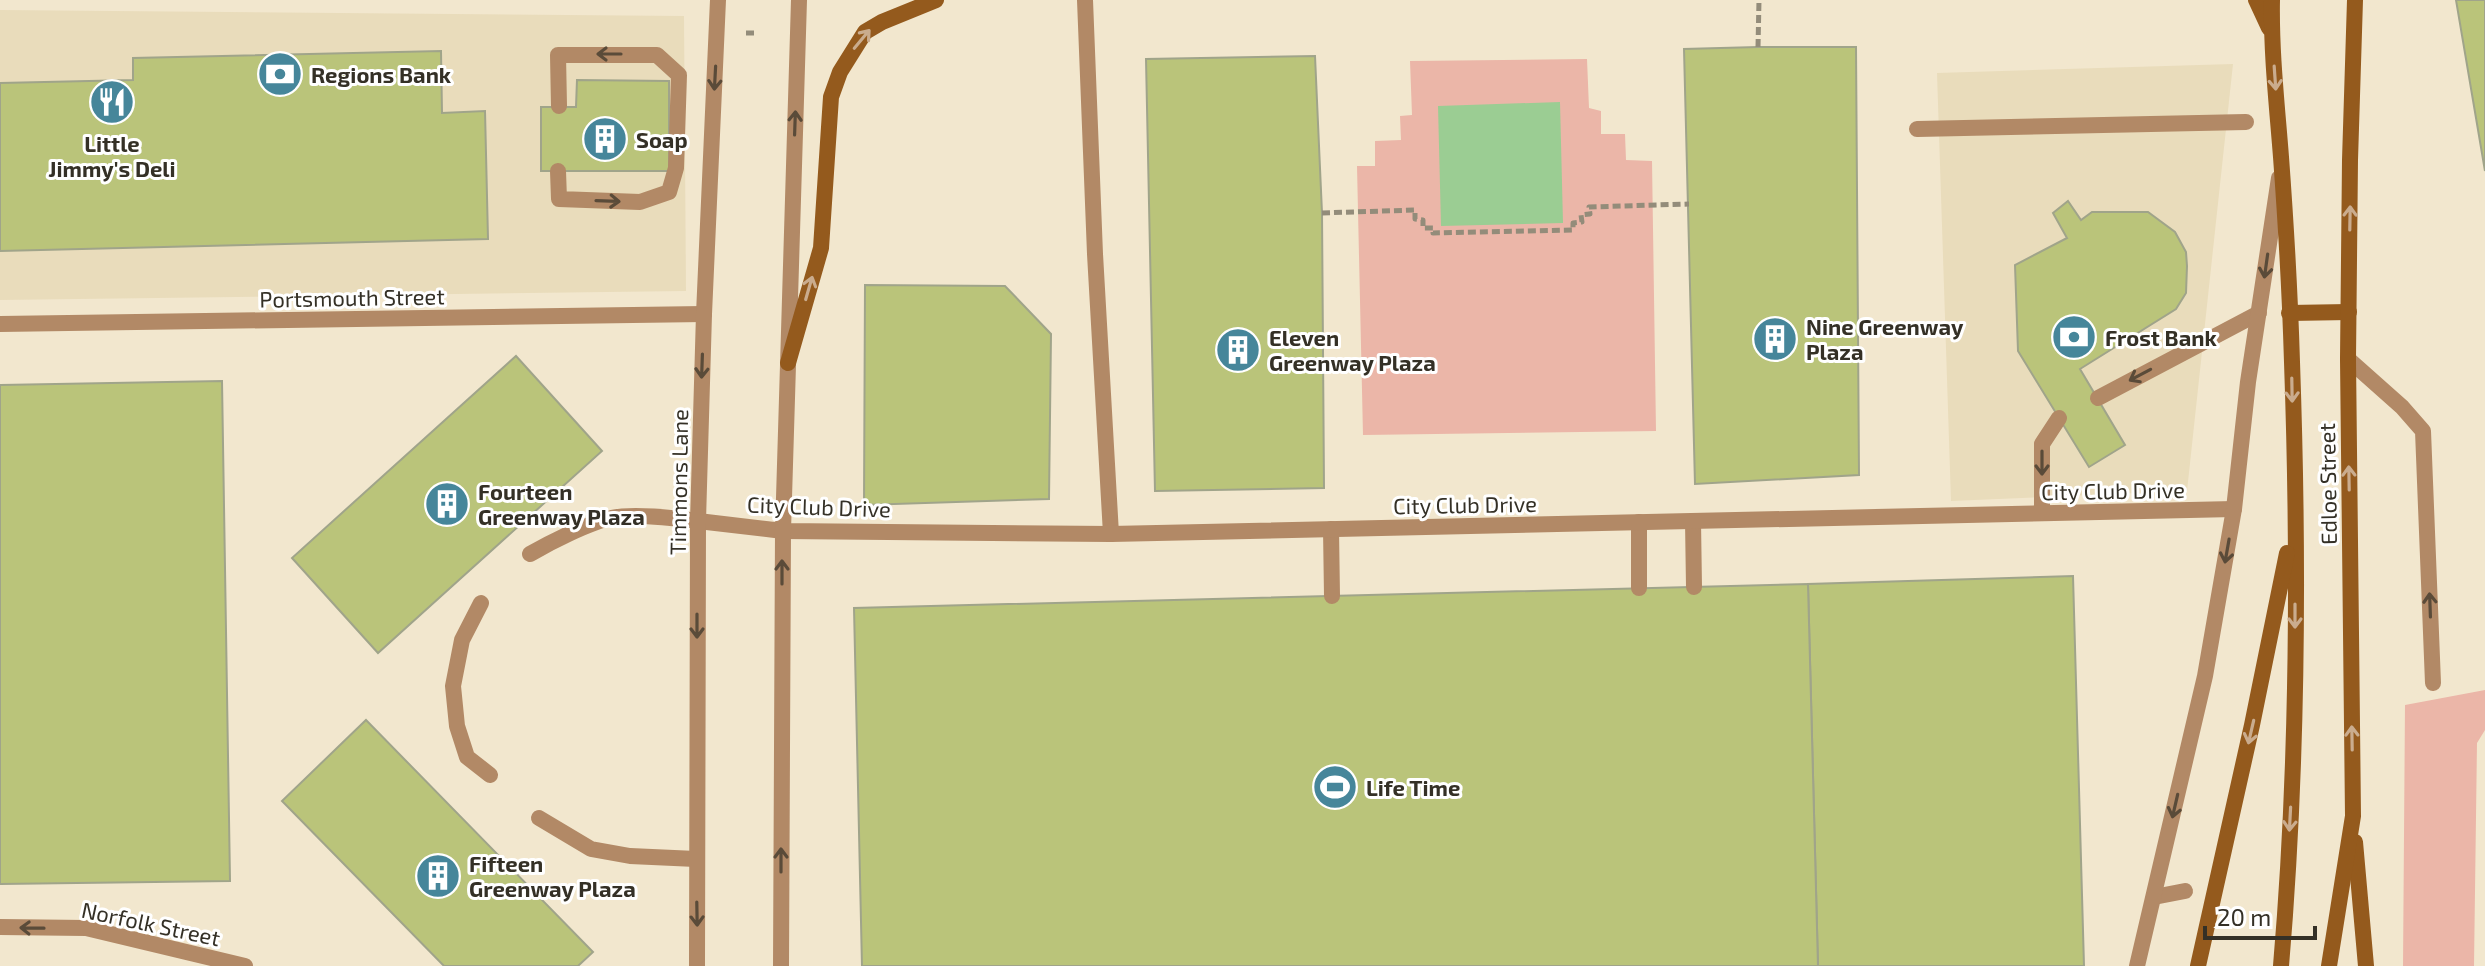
<svg xmlns="http://www.w3.org/2000/svg" width="2485" height="966" viewBox="0 0 2485 966" font-family="'Exo 2',sans-serif">
	<style>
		.built { fill: #e9dcbb }
		.green { fill: #ebb6a8 }
		.water { fill: #9bcd93 }
		.building { fill: #bac47a; stroke: #a0a48a; stroke-width: 2 }
		.lines { fill: none; stroke-linecap: round; stroke-linejoin: round }
		.path { stroke: #938c7a; stroke-width: 5; stroke-dasharray: 8 4; stroke-linecap: butt }
		.service { stroke: #b28966; stroke-width: 16 }
		.minor { stroke: #b28966; stroke-width: 16 }
		.tertiary { stroke: #b28966; stroke-width: 16 }
		.secondary { stroke: #945a1d; stroke-width: 16 }
		.oneway { stroke: #caac8e }
		.oneway2 { stroke: #5a4b39 }
		.labels { text-anchor: middle; dominant-baseline: central; stroke-width: 6; stroke-linejoin: round; paint-order: stroke }
		.poi-label { font-size: 22px; font-weight: bold; fill: #343026; stroke: #fff; text-anchor: start }
		.street-label { font-size: 22px; fill: #343026; stroke: #fff }
	</style>
	<rect width="100%" height="100%" fill="#f2e7ce"/>
	<g class="built">
		<path d="M0,10L684,16L686,291L0,300Z"/>
		<path d="M2233,64L2187,491L1951,501L1937,73Z"/>
	</g>
	<g class="green">
		<path d="M1587,59L1589,108L1601,111V134H1625L1626,160L1652,161L1656,431L1363,435L1357,166H1375V141L1401,140L1400,116L1412,115L1410,61Z"/>
		<path d="M2485,690V730L2477,743L2474,966H2403L2405,705Z"/>
	</g>
	<path class="water" d="M1560,102L1563,223L1441,226L1438,106Z"/>
	<g class="building">
		<path d="M2456,0H2485V171Z"/>
		<path d="M1758,47H1856L1859,475L1695,484L1684,49Z"/>
		<path d="M441,51L442,113L485,111L488,239L0,251V83L133,80V58Z"/>
		<path d="M1315,56L1322,213L1324,488L1155,491L1146,59Z"/>
		<path d="M577,80L669,81V171H541V107H576Z"/>
		<path d="M2068,201L2081,220L2092,212H2148L2175,232L2186,252L2187,266L2186,293L2176,309L2080,369L2125,445L2089,467L2018,351L2015,265L2067,238L2053,213Z"/>
		<path d="M865,285L1005,286L1051,334L1049,499L864,505Z"/>
		<path d="M516,356L602,451L378,653L292,558Z"/>
		<path d="M222,381L230,881L0,884V385Z"/>
		<path d="M2073,576L2084,966H1818L1808,584Z"/>
		<path d="M1808,584L1818,966H862L854,608Z"/>
		<path d="M366,720L593,952L578,966H444L282,801Z"/>
	</g>
	<g class="lines">
		<g class="path">
			<path d="M746,33H755"/>
			<path d="M1758,47L1759,0"/>
			<path d="M1322,213L1415,210V219L1423,220V228H1433V233L1573,230V223L1582,222L1581,215L1590,214L1589,207L1689,204"/>
		</g>
		<g class="service">
			<path d="M1085,0L1095,254L1111,534"/>
			<path d="M1917,129L2246,122"/>
			<path d="M558,171L559,199L640,202L669,192L676,168L679,75L657,55H558L559,106"/>
			<path d="M2348,359L2402,407L2423,431L2433,683"/>
			<path d="M2098,398L2259,313"/>
			<path d="M2042,513V444L2059,418"/>
			<path d="M1693,521L1694,587"/>
			<path d="M1331,529L1332,596"/>
			<path d="M530,554C549,543 590,522 611,518C633,513 674,518 698,521"/>
			<path d="M1639,588V522"/>
			<path d="M481,603L462,640L453,686L457,726L467,757L490,775"/>
			<path d="M539,818L591,849L630,856L696,859"/>
			<path d="M2154,897L2185,891"/>
		</g>
		<g class="minor">
			<path d="M0,324L704,314"/>
			<path d="M698,521L783,531L1111,534L2234,509"/>
			<path d="M0,927L86,928L245,966"/>
			<path d="M2137,966L2205,676L2234,509L2248,382L2279,178"/>
		</g>
		<g class="tertiary">
			<path d="M697,966L698,521L704,314L718,0"/>
			<path d="M781,966L783,531L799,0"/>
		</g>
		<g class="secondary">
			<path d="M2256,0L2269,28"/>
			<path d="M2272,0C2271,52 2277,105 2281,157C2286,225 2290,294 2292,362C2299,562 2298,767 2281,966"/>
			<path d="M2289,313L2349,312"/>
			<path d="M788,363L821,248L831,97L840,72L865,32L882,22L936,0"/>
			<path d="M2355,842L2366,966"/>
			<path d="M2198,966L2252,725L2287,553"/>
			<path d="M2329,966L2353,816L2348,359L2350,160L2355,0"/>
		</g>
	</g>
	<defs><path id="oneway-shaft" d="M-6 0H5M1.5-3L5.5 0L1.5 3" fill="none" stroke-width="1.6" stroke-linecap="round" stroke-linejoin="round" transform="scale(2)"/></defs>
	<g class="oneway">
		<use href="#oneway-shaft" transform="translate(862 39) rotate(-50)"/>
		<use href="#oneway-shaft" transform="translate(2275 78) rotate(86)"/>
		<use href="#oneway-shaft" transform="translate(2350 218) rotate(-89)"/>
		<use href="#oneway-shaft" transform="translate(809 288) rotate(-74)"/>
		<use href="#oneway-shaft" transform="translate(2292 390) rotate(89)"/>
		<use href="#oneway-shaft" transform="translate(2349 478) rotate(-91)"/>
		<use href="#oneway-shaft" transform="translate(2295 616) rotate(90)"/>
		<use href="#oneway-shaft" transform="translate(2251 732) rotate(103)"/>
		<use href="#oneway-shaft" transform="translate(2352 738) rotate(-91)"/>
		<use href="#oneway-shaft" transform="translate(2290 819) rotate(93)"/>
	</g>
	<g class="oneway2">
		<use href="#oneway-shaft" transform="translate(609 54) rotate(-180)"/>
		<use href="#oneway-shaft" transform="translate(715 78) rotate(93)"/>
		<use href="#oneway-shaft" transform="translate(795 123) rotate(-88)"/>
		<use href="#oneway-shaft" transform="translate(608 201) rotate(2)"/>
		<use href="#oneway-shaft" transform="translate(2266 266) rotate(98)"/>
		<use href="#oneway-shaft" transform="translate(702 366) rotate(92)"/>
		<use href="#oneway-shaft" transform="translate(2140 375) rotate(152)"/>
		<use href="#oneway-shaft" transform="translate(2042 463) rotate(90)"/>
		<use href="#oneway-shaft" transform="translate(2227 551) rotate(100)"/>
		<use href="#oneway-shaft" transform="translate(782 572) rotate(-90)"/>
		<use href="#oneway-shaft" transform="translate(2430 605) rotate(-92)"/>
		<use href="#oneway-shaft" transform="translate(697 626) rotate(90)"/>
		<use href="#oneway-shaft" transform="translate(2175 806) rotate(103)"/>
		<use href="#oneway-shaft" transform="translate(781 860) rotate(-90)"/>
		<use href="#oneway-shaft" transform="translate(697 914) rotate(89)"/>
		<use href="#oneway-shaft" transform="translate(32 928) rotate(-179)"/>
	</g>
	<defs>
		<g id="bank-disc" transform="scale(2.3)"><circle r="9.5" fill="#46869a" stroke="#fff"/><path d="M-6-4H6V4H-6ZM0-2.3a2.3 2.3 0 1 0 0 4.6a2.3 2.3 0 1 0 0-4.6Z" fill="#fff"/></g>
		<g id="restaurant-disc" transform="scale(2.3)"><circle r="9.5" fill="#46869a" stroke="#fff"/><path d="M-5-6h1v4h1v-4h1v4h1v-4h1v5L-1.5 .5V6h-2V.5L-5-1ZM5-6V6H3V1.5H1.5Q1.5-4 5-6Z" fill="#fff"/></g>
		<g id="building-disc" transform="scale(2.3)"><circle r="9.5" fill="#46869a" stroke="#fff"/><path d="M-4-6H4V6H1V3H-1V6H-4ZM-2.5-4.3h1.7v1.8h-1.7ZM.8-4.3h1.7v1.8H.8ZM-2.5-1h1.7V.8h-1.7ZM.8-1h1.7V.8H.8Z" fill="#fff"/></g>
		<g id="stadium-disc" transform="scale(2.3)"><circle r="9.5" fill="#46869a" stroke="#fff"/><path d="M0-5a6.5 5 0 1 0 0 10a6.5 5 0 1 0 0-10ZM-3.5-1.8h7v3.6h-7Z" fill="#fff"/></g>
	</defs>
	<g fill-rule="evenodd">
		<use href="#bank-disc" x="280" y="74"/>
		<use href="#restaurant-disc" x="112" y="102"/>
		<use href="#building-disc" x="605" y="139"/>
		<use href="#bank-disc" x="2074" y="337"/>
		<use href="#building-disc" x="1775" y="339"/>
		<use href="#building-disc" x="1238" y="350"/>
		<use href="#building-disc" x="447" y="504"/>
		<use href="#stadium-disc" x="1335" y="787"/>
		<use href="#building-disc" x="438" y="876"/>
	</g>
	<g class="labels">
		<g class="poi-label">
			<text x="311" y="74">Regions Bank</text>
			<text x="636" y="139">Soap</text>
			<text x="112" y="143" text-anchor="middle">Little<tspan x="112" dy="25">Jimmy's Deli</tspan></text>
			<text x="1806" y="326">Nine Greenway<tspan x="1806" dy="25">Plaza</tspan></text>
			<text x="1269" y="337">Eleven<tspan x="1269" dy="25">Greenway Plaza</tspan></text>
			<text x="2105" y="337">Frost Bank</text>
			<text x="478" y="491">Fourteen<tspan x="478" dy="25">Greenway Plaza</tspan></text>
			<text x="1366" y="787">Life Time</text>
			<text x="469" y="863">Fifteen<tspan x="469" dy="25">Greenway Plaza</tspan></text>
		</g>
		<g class="street-label">
			<text transform="translate(352 297) rotate(-1)">Portsmouth Street</text>
			<text transform="translate(678 482) rotate(-89)">Timmons Lane</text>
			<text transform="translate(2327 484) rotate(-91)">Edloe Street</text>
			<text transform="translate(2113 490) rotate(-1)">City Club Drive</text>
			<text transform="translate(1465 504) rotate(-1)">City Club Drive</text>
			<text transform="translate(819 506) rotate(2)">City Club Drive</text>
			<text transform="translate(151 923) rotate(12)">Norfolk Street</text>
		</g>
	</g>
	<path d="M2205 926v12h110v-12" fill="none" stroke="#343026" stroke-width="4"/>
	<text x="2217" y="926" font-size="24" fill="#343026" stroke="#ffffff" stroke-width="6" paint-order="stroke">20 m</text>
</svg>
